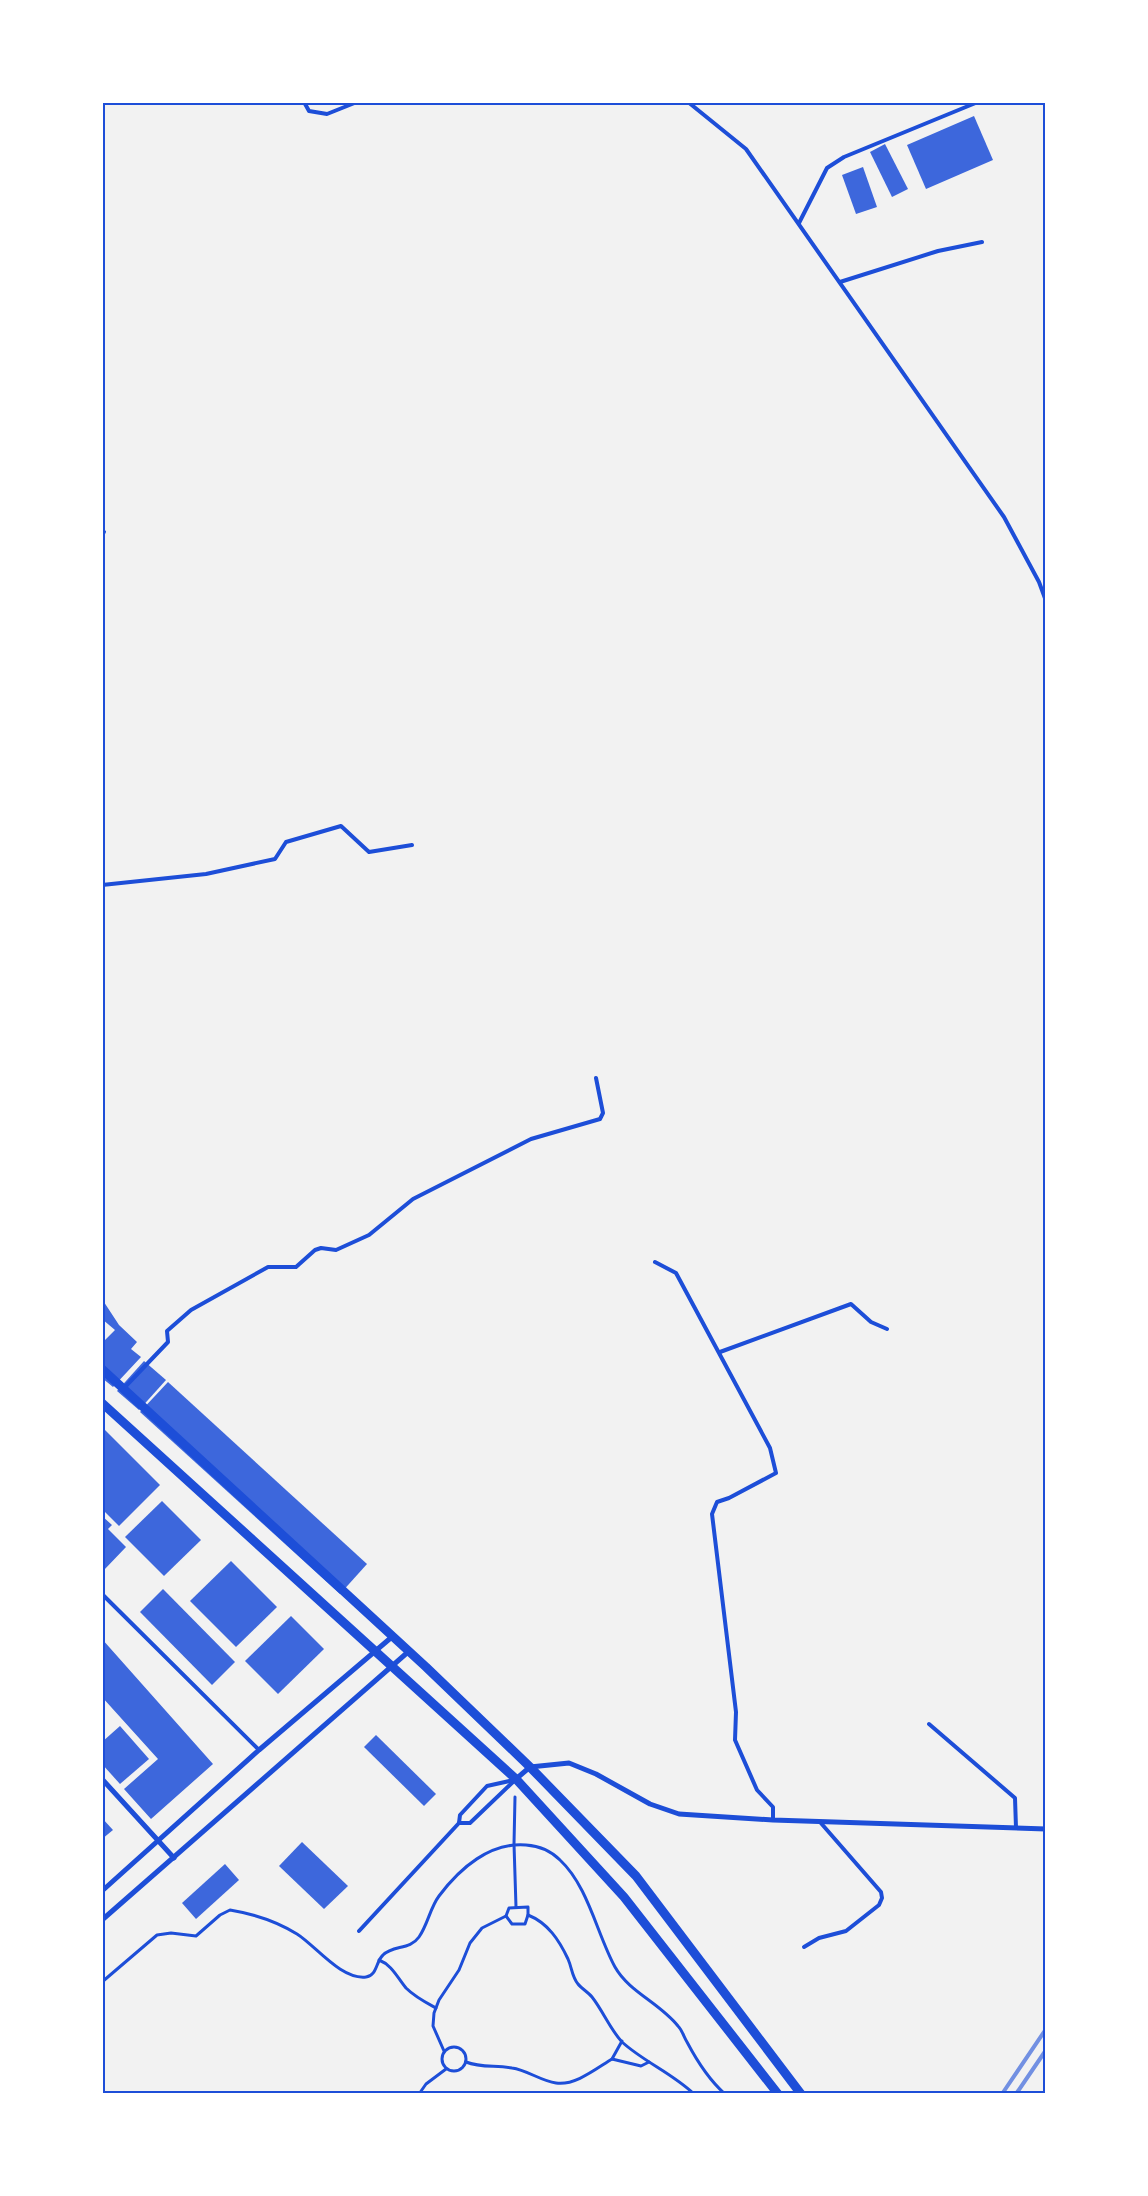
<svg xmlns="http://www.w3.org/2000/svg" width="1148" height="2196" viewBox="0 0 1148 2196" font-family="Poppins,sans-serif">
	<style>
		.building { fill: #3d67dc }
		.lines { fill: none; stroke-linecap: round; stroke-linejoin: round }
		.path { stroke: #1d4ed8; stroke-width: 3 }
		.service { stroke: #1d4ed8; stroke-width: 4 }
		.minor { stroke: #1d4ed8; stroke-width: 5 }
		.tertiary { stroke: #1d4ed8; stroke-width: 9 }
		.rail { stroke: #7290e2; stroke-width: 4 }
		.neatline { fill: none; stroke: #1d4ed8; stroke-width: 2 }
	</style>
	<rect width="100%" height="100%" fill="#f2f2f2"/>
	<g class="building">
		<path d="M974,116L993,160L926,189L907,145Z"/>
		<path d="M885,144L908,189L892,197L870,152Z"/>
		<path d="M863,167L877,207L856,214L842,175Z"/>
		<path d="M102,1299L119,1325L137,1342L131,1349L141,1357L113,1387L102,1378V1343L115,1330L102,1319Z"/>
		<path d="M144,1361L166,1380L139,1410L117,1391Z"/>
		<path d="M168,1382L367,1564L340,1594L140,1412Z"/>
		<path d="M102,1427L160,1485L119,1526L102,1509Z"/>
		<path d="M162,1501L201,1540L164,1576L125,1537Z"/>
		<path d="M102,1516L112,1525L108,1529L126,1547L104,1570Z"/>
		<path d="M231,1561L277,1607L236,1647L190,1601Z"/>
		<path d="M163,1589L235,1662L212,1685L140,1612Z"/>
		<path d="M291,1616L324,1649L278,1694L245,1661Z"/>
		<path d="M102,1639L213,1764L151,1819L124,1789L158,1759L102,1697Z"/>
		<path d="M120,1726L149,1759L120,1784L102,1764V1742Z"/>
		<path d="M376,1735L436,1794L424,1806L364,1747Z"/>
		<path d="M102,1818L113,1830L102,1839Z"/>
		<path d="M302,1842L348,1886L324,1909L279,1866Z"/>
		<path d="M225,1864L239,1880L196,1919L182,1903Z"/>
	</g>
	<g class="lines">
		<g class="path">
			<path d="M515,1797L514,1844L516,1907"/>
			<path d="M528,1907V1915L525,1924H512L506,1916L509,1908Z"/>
			<path d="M528,1915C548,1923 559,1940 568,1959C572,1968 572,1977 578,1984C582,1989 588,1992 592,1997C603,2011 610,2029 622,2042C644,2062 672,2073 694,2094"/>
			<path d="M379,1960C392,1965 397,1977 406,1988C415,1997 425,2002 436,2008"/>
			<path d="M102,1982L157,1935L171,1933L196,1936L220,1915L230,1910C254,1914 276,1921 297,1934C316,1946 341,1980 366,1977C377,1976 376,1961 383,1955C393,1945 410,1950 419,1937C428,1924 430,1908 439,1896C460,1868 490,1842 526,1845C540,1846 550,1850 560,1860C588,1886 597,1934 615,1967C629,1992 660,2003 678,2026C682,2030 684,2037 687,2042C697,2061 708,2079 725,2094"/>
			<circle cx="454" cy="2059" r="12"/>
			<path d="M444,2051L433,2026L434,2013L439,2000L459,1970L470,1943L482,1928L506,1916"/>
			<path d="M612,2059L622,2041"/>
			<path d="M466,2062C481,2068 496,2065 512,2068C527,2070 541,2081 556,2083C575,2086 597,2068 612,2059L641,2066L649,2062"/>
			<path d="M419,2094L426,2084L446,2069"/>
		</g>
		<g class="service">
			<path d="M304,102L309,111L327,114L357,102"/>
			<path d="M688,102L746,149L1004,517L1039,582L1046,601"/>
			<path d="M799,223L827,168L844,157L978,102"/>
			<path d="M840,282L938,251L982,242"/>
			<path d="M102,535L104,532"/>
			<path d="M102,885L206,874L275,859L286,842L341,826L369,852L412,845"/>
			<path d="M655,1262L676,1273L770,1448L776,1473L729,1498L717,1502L712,1514L736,1712L735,1740L757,1790L773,1807V1820"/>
			<path d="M720,1352L851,1304L871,1322L887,1329"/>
			<path d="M124,1388L168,1342L167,1331L191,1310L268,1267H296L315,1250L321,1248L336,1250L369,1235L413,1199L531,1139L600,1119L603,1113L596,1078"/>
			<path d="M102,1594L259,1750"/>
			<path d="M929,1724L1015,1798L1016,1828"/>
			<path d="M459,1823H470L514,1781"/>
			<path d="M359,1931L459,1823L460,1815L487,1786L514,1780"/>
			<path d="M804,1947L819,1938L846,1931L879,1905L882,1898L881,1892L820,1822"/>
		</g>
		<g class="minor">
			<path d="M102,1779L174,1858"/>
			<path d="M516,1779L530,1767L569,1763L596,1774L650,1804L679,1814L773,1820L1046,1829"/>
			<path d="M102,1891L259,1750L393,1636"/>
			<path d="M102,1920L408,1652"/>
		</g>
		<g class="tertiary">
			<path d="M102,1369L426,1667L530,1767L636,1876L801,2094"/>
			<path d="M102,1403L516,1779L624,1897L778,2094"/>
		</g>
		<g class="rail">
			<path d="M1002,2094L1046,2029"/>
			<path d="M1016,2094L1046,2050"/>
		</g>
	</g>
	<rect width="1148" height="2196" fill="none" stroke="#ffffff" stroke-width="208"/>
	<rect x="104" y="104" width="940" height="1988" class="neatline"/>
</svg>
